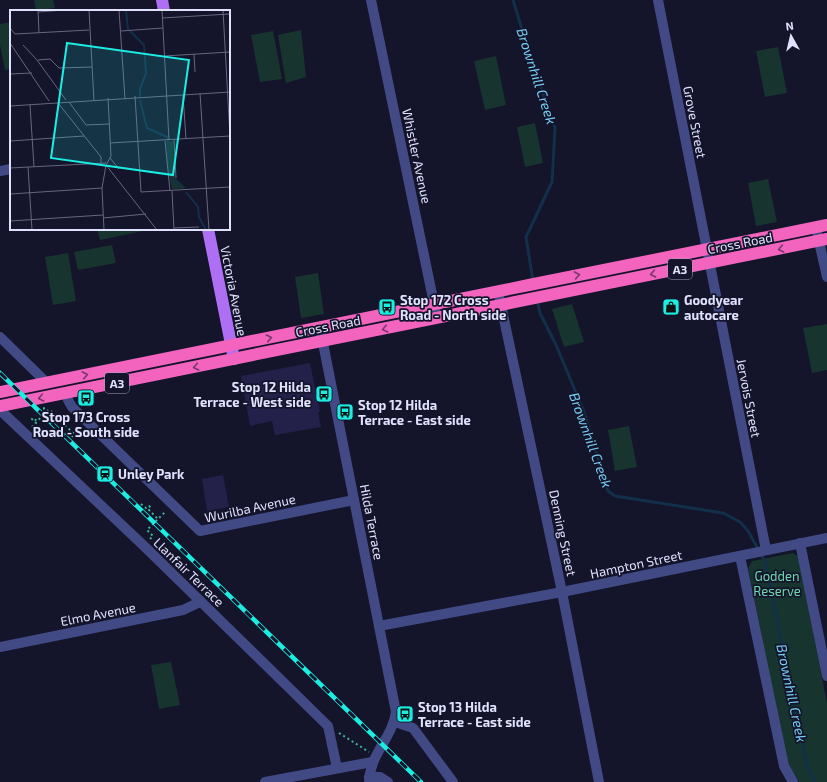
<svg xmlns="http://www.w3.org/2000/svg" width="827" height="782" viewBox="0 0 827 782" font-family="'Exo 2',sans-serif">
	<style>
		.green { fill: #17342f }
		.lines { fill: none; stroke-linecap: round; stroke-linejoin: round }
		.stream { stroke: #12304a; stroke-width: 3 }
		.building { fill: #23214a }
		.path { stroke: #3bb59b; stroke-width: 2; stroke-dasharray: 2 3; stroke-linecap: butt }
		.minor { stroke: #424a86; stroke-width: 10 }
		.major { stroke: #ae6ff4; stroke-width: 12 }
		.highway { stroke: #f364bf; stroke-width: 12 }
		.rail-casing { stroke: #1bede2; stroke-width: 4.5 }
		.rail { stroke: #14142b; stroke-width: 3; stroke-dasharray: 9; stroke-linecap: butt }
		.oneway { stroke: #78386e }
		.labels { text-anchor: middle; dominant-baseline: central; stroke-width: 3.5; stroke-linejoin: round; paint-order: stroke }
		.shield { fill: #14142b; stroke: #a3a4be; stroke-width: 1 }
		.shield-label { font-size: 12px; font-weight: bold; fill: #e0e1fd }
		.street-label { font-size: 13px; fill: #e0e1fd; stroke: #14142b }
		.poi-label { font-size: 13px; font-weight: bold; fill: #e0e1fd; stroke: #14142b; text-anchor: start }
		.park-label { font-size: 13px; fill: #70d9ae; stroke: #14142b }
		.water-label { font-size: 14px; font-style: italic; fill: #76cdf4; stroke: #14142b }
		.inset-river { fill: none; stroke: #12304a; stroke-width: 2 }
		.inset-road { fill: none; stroke: #66667f; stroke-width: 1 }
		.view { fill: #1bede2; fill-opacity: 0.15; stroke: #1bede2; stroke-width: 2 }
		.inset-edge { fill: none; stroke: #e0e1fd; stroke-width: 2 }
	</style>
	<rect width="100%" height="100%" fill="#14142b"/>
	<g class="green">
		<path d="M34,0H53L55,8L36,11Z"/>
		<path d="M11,22V69L5,70L0,45V24Z"/>
		<path d="M301,30L306,77L286,83L278,35Z"/>
		<path d="M273,31L282,79L260,82L251,35Z"/>
		<path d="M778,47L787,93L765,97L756,51Z"/>
		<path d="M496,56L506,105L485,110L474,61Z"/>
		<path d="M535,123L543,163L525,167L517,127Z"/>
		<path d="M768,179L777,222L756,226L748,183Z"/>
		<path d="M97,229H143V231L100,240Z"/>
		<path d="M112,245L116,263L78,270L74,252Z"/>
		<path d="M68,253L76,301L53,305L45,257Z"/>
		<path d="M318,273L324,314L301,318L295,277Z"/>
		<path d="M572,304L584,342L564,347L552,309Z"/>
		<path d="M827,324V370L812,373L803,328Z"/>
		<path d="M629,426L637,467L615,471L608,430Z"/>
		<path d="M793,553L798,556L827,703V782H799L787,762L748,568L752,561Z"/>
		<path d="M171,662L180,705L159,709L151,665Z"/>
	</g>
	<g class="lines">
		<g class="stream">
			<path d="M513,0L531,59L555,128L552,182L526,237L533,281"/>
			<path d="M537,300L540,313L556,345L584,412L608,491L615,496L723,513L740,522L748,531L758,549"/>
			<path d="M761,554L765,562L807,765L815,782"/>
		</g>
	</g>
	<g class="building">
		<path d="M310,363L320,412H318L321,427L275,435L272,421L250,426L241,376Z"/>
		<path d="M223,475L229,507L207,511L202,479Z"/>
	</g>
	<g class="lines">
		<g class="path">
			<path d="M32,427L36,423L32,419L33,418L37,421L47,412L44,409V408L48,411L50,410L74,434L72,437"/>
			<path d="M141,504L146,508L149,506L151,508L149,510L158,519"/>
			<path d="M150,539L153,536L147,530L166,511"/>
			<path d="M339,733L369,752"/>
		</g>
		<g class="minor">
			<path d="M371,0L437,318"/>
			<path d="M658,0L766,550"/>
			<path d="M0,171L11,169"/>
			<path d="M816,228L827,277"/>
			<path d="M498,291L562,592L599,782"/>
			<path d="M320,328L396,712C392,739 370,753 369,782"/>
			<path d="M0,337L47,383"/>
			<path d="M66,393L68,400L72,407L200,531L354,500"/>
			<path d="M0,410L143,545L328,726L337,768"/>
			<path d="M800,543L827,676"/>
			<path d="M740,556L784,766L793,782"/>
			<path d="M379,626L562,592L827,538"/>
			<path d="M0,647L183,610L200,602"/>
			<path d="M395,722L413,728L453,782"/>
			<path d="M369,777H380L388,782"/>
			<path d="M265,782L372,762"/>
		</g>
		<g class="major">
			<path d="M162,0L164,11"/>
			<path d="M208,229L234,359"/>
		</g>
		<g class="highway">
			<path d="M0,392L529,285L827,225"/>
			<path d="M0,406L827,239"/>
		</g>
		<g class="rail-casing">
			<path id="rail" d="M0,373L421,782"/>
		</g>
		<use href="#rail" class="rail"/>
	</g>
	<defs><path id="oneway-chevron" d="M-2-3.5L2.5 0L-2 3.5" fill="none" stroke-width="1.6" stroke-linecap="round" stroke-linejoin="round"/></defs>
	<g class="oneway">
		<use href="#oneway-chevron" transform="translate(781 249) rotate(169)"/>
		<use href="#oneway-chevron" transform="translate(653 274) rotate(169)"/>
		<use href="#oneway-chevron" transform="translate(577 275) rotate(-11)"/>
		<use href="#oneway-chevron" transform="translate(385 329) rotate(169)"/>
		<use href="#oneway-chevron" transform="translate(269 338) rotate(-11)"/>
		<use href="#oneway-chevron" transform="translate(196 367) rotate(169)"/>
		<use href="#oneway-chevron" transform="translate(85 375) rotate(-11)"/>
		<use href="#oneway-chevron" transform="translate(41 398) rotate(169)"/>
	</g>
	<defs>
		<g id="bus-square" transform="scale(0.9)"><rect x="-9" y="-9" width="18" height="18" rx="4" fill="#1bede2" stroke="#14142b"/><path d="M-5-6H5V4H4V6H2V4H-2V6H-4V4H-5ZM-3.5-4V0h7V-4ZM-3.5 1.2v1.5H-2V1.2ZM2 1.2v1.5H3.5V1.2Z" fill="#111"/></g>
		<g id="shop-square" transform="scale(0.9)"><rect x="-9" y="-9" width="18" height="18" rx="4" fill="#1bede2" stroke="#14142b"/><path d="M-5-2.5h2.3a2.7 3.5 0 0 1 5.4 0H5L5.5 6h-11ZM-1.5-2.5h3a1.5 2.3 0 0 0-3 0Z" fill="#111"/></g>
		<g id="station-square" transform="scale(0.9)"><rect x="-9" y="-9" width="18" height="18" rx="4" fill="#1bede2" stroke="#14142b"/><path d="M-3-6H3Q5-6 5-4V2Q5 4 3 4L4.5 6H3L1.5 4h-3L-3 6H-4.5L-3 4Q-5 4-5 2V-4Q-5-6-3-6ZM-3.5-4v3h7v-3ZM-3.5 1v1.5H-2V1ZM2 1v1.5H3.5V1Z" fill="#111"/></g>
	</defs>
	<g fill-rule="evenodd">
		<use href="#bus-square" x="387" y="307"/>
		<use href="#shop-square" x="671" y="307"/>
		<use href="#bus-square" x="324" y="394"/>
		<use href="#bus-square" x="86" y="398"/>
		<use href="#bus-square" x="345" y="412"/>
		<use href="#station-square" x="105" y="474"/>
		<use href="#bus-square" x="405" y="714"/>
	</g>
	<g class="labels">
		<g class="shield">
			<rect x="668" y="259" width="24" height="20" rx="3"/>
			<rect x="105" y="373" width="24" height="20" rx="3"/>
		</g>
		<g class="shield-label">
			<text x="680" y="269">A3</text>
			<text x="117" y="383">A3</text>
		</g>
		<g class="street-label">
			<text transform="translate(695 122) rotate(79)">Grove Street</text>
			<text transform="translate(417 156) rotate(78)">Whistler Avenue</text>
			<text transform="translate(740 243) rotate(-11)">Cross Road</text>
			<text transform="translate(234 291) rotate(79)">Victoria Avenue</text>
			<text transform="translate(328 326) rotate(-11)">Cross Road</text>
			<text transform="translate(749 398) rotate(79)">Jervois Street</text>
			<text transform="translate(250 508) rotate(-12)">Wurilba Avenue</text>
			<text transform="translate(372 522) rotate(79)">Hilda Terrace</text>
			<text transform="translate(563 533) rotate(78)">Denning Street</text>
			<text transform="translate(636 564) rotate(-12)">Hampton Street</text>
			<text transform="translate(189 572) rotate(44)">Llanfair Terrace</text>
			<text transform="translate(98 614) rotate(-11)">Elmo Avenue</text>
		</g>
		<g class="poi-label">
			<text x="400" y="300">Stop 172 Cross<tspan x="400" dy="15">Road - North side</tspan></text>
			<text x="684" y="300">Goodyear<tspan x="684" dy="15">autocare</tspan></text>
			<text x="311" y="387" text-anchor="end">Stop 12 Hilda<tspan x="311" dy="15">Terrace - West side</tspan></text>
			<text x="358" y="405">Stop 12 Hilda<tspan x="358" dy="15">Terrace - East side</tspan></text>
			<text x="86" y="417" text-anchor="middle">Stop 173 Cross<tspan x="86" dy="15">Road - South side</tspan></text>
			<text x="118" y="474">Unley Park</text>
			<text x="418" y="707">Stop 13 Hilda<tspan x="418" dy="15">Terrace - East side</tspan></text>
		</g>
		<g class="park-label">
			<text x="777" y="576">Godden<tspan x="777" dy="15">Reserve</tspan></text>
		</g>
		<g class="water-label">
			<text transform="translate(537 76) rotate(72)">Brownhill Creek</text>
			<text transform="translate(591 440) rotate(70)">Brownhill Creek</text>
			<text transform="translate(792 693) rotate(78)">Brownhill Creek</text>
		</g>
	</g>
	<g transform="translate(10 10)">
		<rect width="220" height="220" fill="#14142b"/>
		<path d="M163,131L165,168L176,178L162,179L158,162L156,132Z" fill="#17342f"/>
		<path class="inset-river" d="M116,0L118,19L134,35L136,63L130,79V87M130,90L137,118L157,127L162,169L173,178M176,182L188,197L189,207L196,220"/>
		<path class="inset-road" d="M28,0L29,23M79,0L84,91M109,0L115,89M152,0L159,130M213,0L220,127M28,2L54,0M152,8L220,4M0,18L5,24L79,20M111,21L153,18M0,33L39,91M13,35L27,50L56,90M184,44L185,62M154,46L220,42M28,50L40,49L49,58L82,57M0,64L22,63M190,83L199,220M173,85L176,129M125,86L131,182L220,177M59,92L76,115L99,114M48,93L91,147V153M20,95L24,157M0,96L220,82M164,130L166,168M0,131L74,126M155,131L160,181M100,133L220,126M100,148L109,159M96,155L147,220M18,157L22,220M0,158L96,153M162,181L164,220M0,184L92,178M93,208L136,204M0,211L93,205M164,218L189,217M94,220L92,178L96,155L101,146L98,88"/>
		<path class="view" d="M57,33L179,50L163,165L41,148Z"/>
		<rect width="220" height="220" class="inset-edge"/>
	</g>
	<g transform="translate(791 36) rotate(352)" stroke="#14142b" stroke-width="3" paint-order="stroke">
	<path d="M0-3L7 15L0 10L-7 15Z" fill="#e0e1fd"/>
	<text y="-6" font-size="11" font-weight="bold" text-anchor="middle" fill="#e0e1fd">N</text>
	</g>
</svg>
